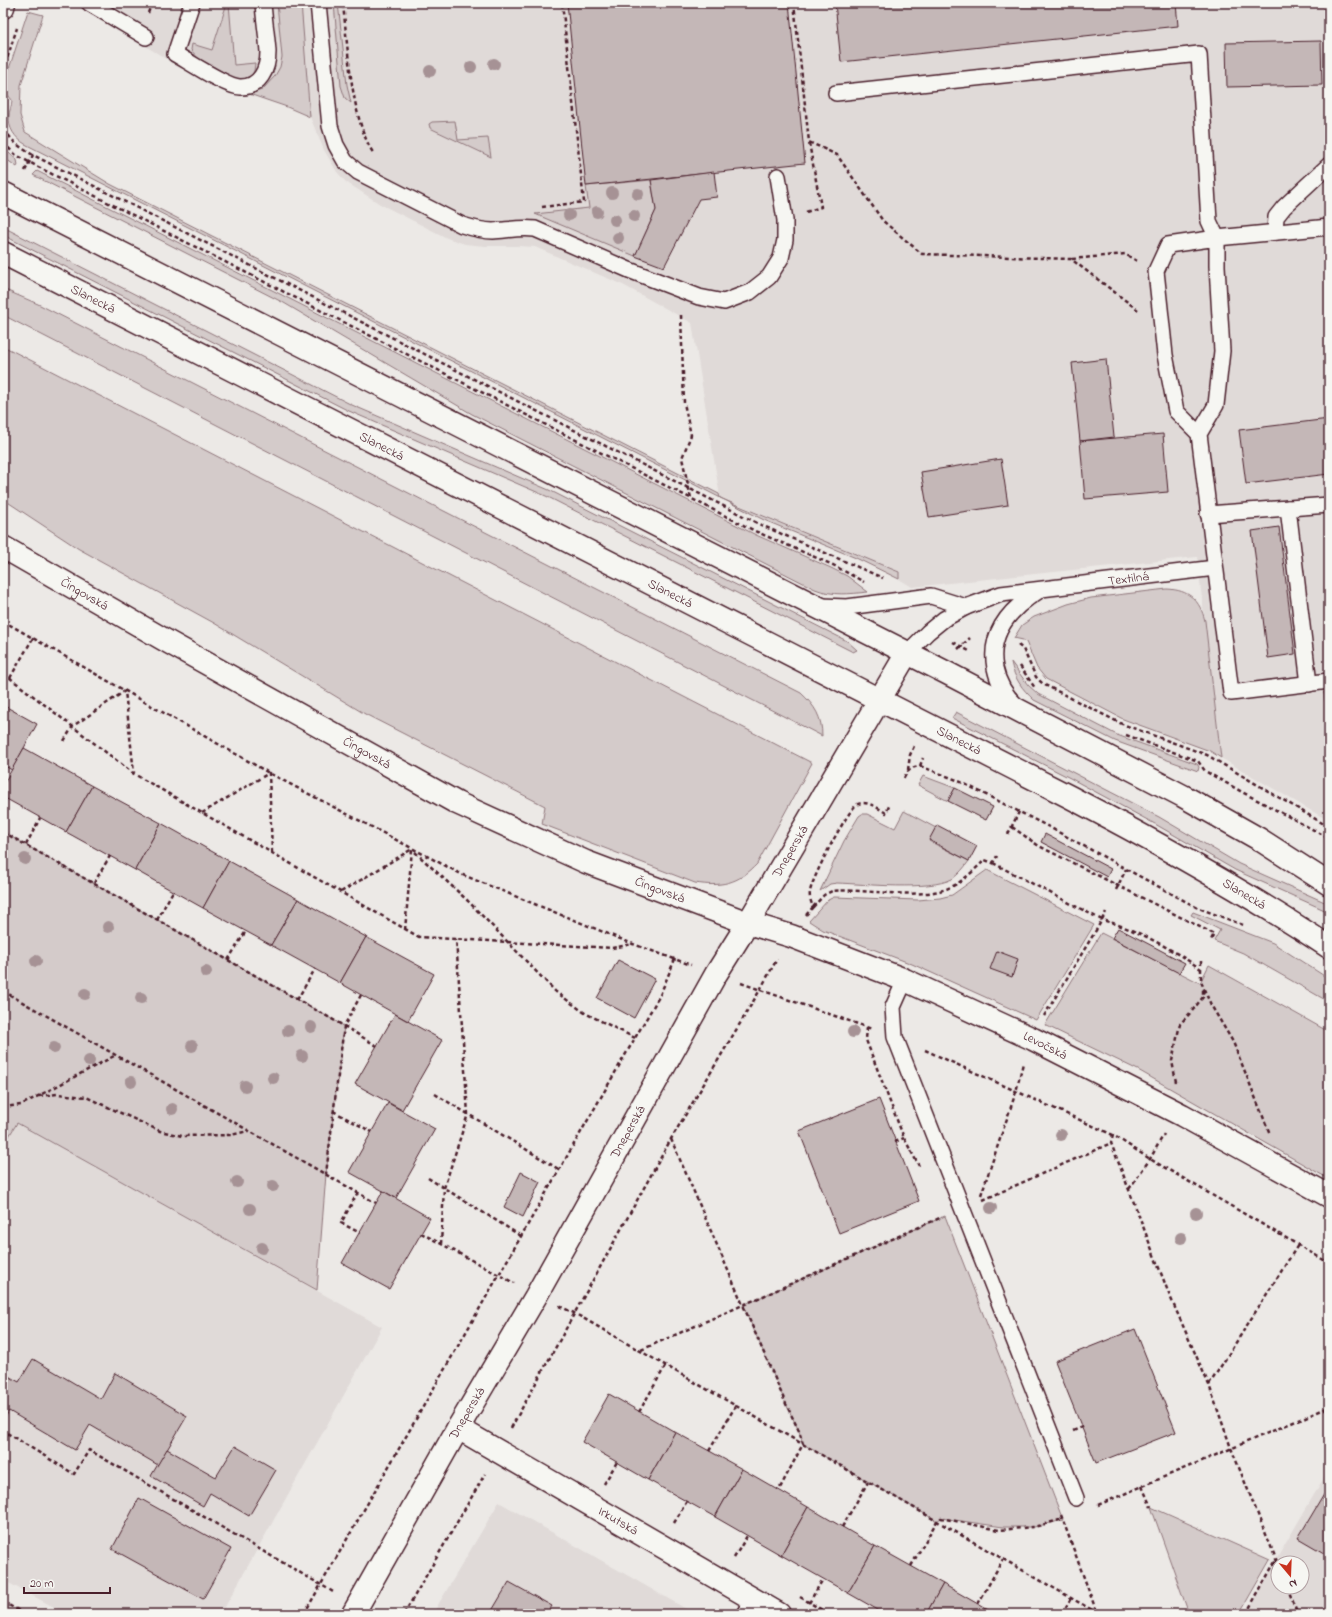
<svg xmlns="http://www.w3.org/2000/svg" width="1332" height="1617" viewBox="0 0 1332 1617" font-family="'Indie Flower',sans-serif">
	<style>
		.built { fill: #e0dad8; fill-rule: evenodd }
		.green { fill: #d4cbca; stroke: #8f757a }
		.building { fill: #c4b7b7; stroke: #4a1f2b }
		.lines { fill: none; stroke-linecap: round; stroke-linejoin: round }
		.service-casing { stroke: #4a1f2b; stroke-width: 18 }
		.minor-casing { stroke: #4a1f2b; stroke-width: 25 }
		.secondary-casing { stroke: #4a1f2b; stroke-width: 25 }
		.path { stroke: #4a1f2b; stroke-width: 2.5; stroke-dasharray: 4 3; stroke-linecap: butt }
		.service { stroke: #f6f6f2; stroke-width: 15 }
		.minor { stroke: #f6f6f2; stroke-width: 22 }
		.secondary { stroke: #f6f6f2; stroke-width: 22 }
		.tree { fill: #a69295 }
		.labels { text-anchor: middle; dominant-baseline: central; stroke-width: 3; stroke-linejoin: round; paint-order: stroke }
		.street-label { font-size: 13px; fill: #4a1f2b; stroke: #f6f6f2 }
	</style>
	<rect width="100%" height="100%" fill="#ece9e6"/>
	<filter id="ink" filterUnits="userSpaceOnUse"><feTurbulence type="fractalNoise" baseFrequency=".025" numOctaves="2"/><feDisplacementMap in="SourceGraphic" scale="8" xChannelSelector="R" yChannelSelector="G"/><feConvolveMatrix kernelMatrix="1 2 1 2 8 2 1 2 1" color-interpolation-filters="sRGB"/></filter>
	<g filter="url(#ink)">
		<g class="built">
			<path d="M72,3H1329V821L1221,758L1197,557L912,587L899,579V572L720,497L692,323L623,285L535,247L517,246H485L465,244L447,238L380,204L346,182L337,172L324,150L310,117L287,107L249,94L239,95L223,92Z"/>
			<path d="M17,1123L382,1327L221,1614H67L3,1580V1146Z"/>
			<path d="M1329,1469V1614H1246L1276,1560ZM1278,1563H1302V1587H1278Z"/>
			<path d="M499,1502L695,1614H441L435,1610Z"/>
		</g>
		<g class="green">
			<path d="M227,3H229L234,65L255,63L254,71L251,77L238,80L198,58L191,50L192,44L212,50Z"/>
			<path d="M277,3H301L310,117L287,107L249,94L262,90L275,76L280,67L282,57Z"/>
			<path d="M334,3H338L347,85L351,103L345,98L341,86Z"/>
			<path d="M28,11L43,15L21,85L20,115L25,132L110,184L719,494L720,498L899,572V579L856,558L764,520L25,144C15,138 8,128 9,116C9,111 12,106 12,100L8,95L3,93V87Z"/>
			<path d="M455,121L458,140L488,138L491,157L430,128L429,124L432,122Z"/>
			<path d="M3,148L17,160L18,165L17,167L3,157Z"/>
			<path d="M37,171L756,535L831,568L847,576L868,592C849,594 833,596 815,589L472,414L284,303L33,175Z"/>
			<path d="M651,180L656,210L635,256L535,214L589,208L586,186Z"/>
			<path d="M5,228L352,405L549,490L847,641L857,650L853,652L546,496L349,411L3,235Z"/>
			<path d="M3,289L38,304L801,693C815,706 822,717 822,736L3,315Z"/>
			<path d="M3,346L812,763L757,864C738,884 721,887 695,883L542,824L545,806L365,714L214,623L79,549L3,499Z"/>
			<path d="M1167,589C1189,590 1200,600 1205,621L1221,758L1210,751L1123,719L1046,679L1037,668L1026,642L1023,640L1014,638L1022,625L1034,617L1068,604L1091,598Z"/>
			<path d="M1011,662L1028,685L1038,694L1117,735L1197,764L1199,767L1198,771L1115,741L1034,700C1022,689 1014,678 1011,662Z"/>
			<path d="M956,712L1159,817L1239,864L1329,904V912L1235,870L1155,824L1070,778L952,718Z"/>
			<path d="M923,776L955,788L948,801L918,785Z"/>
			<path d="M904,811L936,828L929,841L969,861C964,868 959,874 952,879C929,891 865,884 837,883L830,884L820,891L844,841L859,816L862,814H867L895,828Z"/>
			<path d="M3,832L344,1026L326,1174L317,1290L17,1123L3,1146Z"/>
			<path d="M987,870L1094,925L1036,1020L912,964L823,930L809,921L828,900L834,897L918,900L940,898L952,895Z"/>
			<path d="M1193,912L1273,943L1329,979V1002L1243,953L1214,941L1220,930L1191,915Z"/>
			<path d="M1101,933L1200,983L1209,965L1329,1032V1179L1138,1070L1045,1025Z"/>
			<path d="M945,1216L1063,1520L1034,1527H1003L941,1518L937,1521L803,1444L799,1431L786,1404L743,1305Z"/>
			<path d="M1151,1507L1270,1560L1239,1614H1189Z"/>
		</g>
		<g class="building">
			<path d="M567,3H789L805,163L586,186Z"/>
			<path d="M835,3H1176L1178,26L841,62Z"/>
			<path d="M1321,41L1322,85L1227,87L1226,43Z"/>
			<path d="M714,172L717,197L699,199L664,267L635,256L656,210L651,180Z"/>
			<path d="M1106,359L1114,437L1080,441L1072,363Z"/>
			<path d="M1329,419V474L1246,484L1239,430Z"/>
			<path d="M1163,434L1168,492L1085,499L1080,441Z"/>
			<path d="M1001,459L1008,505L929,517L921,472Z"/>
			<path d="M1279,527L1295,654L1268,658L1252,531Z"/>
			<path d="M1329,691V728L1324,692Z"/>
			<path d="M3,705L37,724L12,770L3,765Z"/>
			<path d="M24,748L92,786L66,832L3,797V785Z"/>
			<path d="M92,786L161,823L135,870L66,832Z"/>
			<path d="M955,788L993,807L986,820L948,801Z"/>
			<path d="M161,823L229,861L203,908L135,870Z"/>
			<path d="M937,825L977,846L969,861L929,840Z"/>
			<path d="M1045,834L1111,869L1107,877L1041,842Z"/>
			<path d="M229,861L298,899L271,945L203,908Z"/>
			<path d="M298,899L366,937L340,983L271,945Z"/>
			<path d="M1118,928L1185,963L1179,973L1112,938Z"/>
			<path d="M366,937L434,974L408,1021L340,983Z"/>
			<path d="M997,951L1018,959L1012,977L990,969Z"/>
			<path d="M618,960L655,979L634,1018L597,998Z"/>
			<path d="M395,1014L442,1040L402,1110L355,1084Z"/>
			<path d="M879,1099L919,1201L839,1233L799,1131Z"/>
			<path d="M388,1103L435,1129L396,1198L349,1172Z"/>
			<path d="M521,1172L540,1182L523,1217L504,1207Z"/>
			<path d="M383,1191L430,1218L389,1289L342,1263Z"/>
			<path d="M1135,1329L1176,1432L1096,1463L1055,1361Z"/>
			<path d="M33,1359L101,1399L115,1373L187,1416L158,1465L90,1425L75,1450L9,1411L3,1421V1373L19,1382Z"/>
			<path d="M609,1394L675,1432L648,1480L582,1442Z"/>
			<path d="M675,1432L742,1469L715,1517L648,1480Z"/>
			<path d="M235,1446L276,1470L249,1516L210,1493L203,1506L151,1476L167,1449L216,1477Z"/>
			<path d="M742,1469L808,1507L781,1555L715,1517Z"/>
			<path d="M1329,1486V1556L1298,1538Z"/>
			<path d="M139,1498L231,1549L203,1599L112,1549Z"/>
			<path d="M808,1507L875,1546L848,1593L781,1555Z"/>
			<path d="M875,1546L943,1584L926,1614H885L848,1593Z"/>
			<path d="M509,1582L552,1606L547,1614H490Z"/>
			<path d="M943,1584L978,1604L995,1614H926Z"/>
		</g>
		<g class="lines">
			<g class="service-casing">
				<g id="service">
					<path d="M89,3L146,37"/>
					<path d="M192,3L175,54C188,61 228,88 241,87C260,87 268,69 268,52C267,36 264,19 263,3"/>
					<path d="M318,3L330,126L336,145L345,161L358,172L462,225C472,228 482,231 493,231C508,230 521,227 535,229L629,270L699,297L724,302L750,292L769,277L781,258L785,240V220L778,176"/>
					<path d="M836,93L1199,54L1209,221L1217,238L1329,227"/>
					<path d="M1275,232L1276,217L1284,207L1329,165"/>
					<path d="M1199,434L1176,411L1165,355L1156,271L1168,245L1217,238V266L1222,351L1216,405L1199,434L1231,693L1329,681"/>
					<path d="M1288,508L1309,684"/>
					<path d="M1208,514L1329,505"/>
					<path d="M821,606L847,607L931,596L966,607"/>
					<path id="s1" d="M907,653L928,632L944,619L966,607L1001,594L1215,568"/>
					<path d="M1016,705C1005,695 998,682 995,668C988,632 1012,607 1040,590"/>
					<path d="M905,980L893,1007L895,1037C955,1191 1015,1345 1076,1498"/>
					<path d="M745,1614L754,1599"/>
				</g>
			</g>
			<g class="minor-casing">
				<g id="minor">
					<path d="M3,7L4,3"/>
					<path id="s2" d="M3,547L170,643L457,803L586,862L748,923L791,936L905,980L1033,1039L1182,1115L1329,1196"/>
					<path id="s3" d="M458,1428L779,1614"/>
					<path id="s4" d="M353,1614L458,1428L536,1296L716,974L748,923L907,653"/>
				</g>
			</g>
			<g class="secondary-casing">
				<g id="secondary">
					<path d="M3,193L947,673L1183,796L1259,839L1329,884"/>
					<path id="s5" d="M3,253L1070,797C1158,843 1246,892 1329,947"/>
				</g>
			</g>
			<g class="path">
				<path d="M794,3L809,142L837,155L883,221L922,254L1071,259L1138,310"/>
				<path d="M343,5C348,46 351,121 374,154"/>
				<path d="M148,13L152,3"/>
				<path d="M3,71L17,28"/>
				<path d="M3,101C6,107 4,111 4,117C3,137 18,146 33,155L761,525L883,578"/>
				<path d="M3,143L16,155L42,169L757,532L833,565L864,582"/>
				<path d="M25,171L33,155"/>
				<path d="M542,207L584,202L562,3"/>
				<path d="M806,212L821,207L809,143"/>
				<path d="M1072,259L1125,254L1137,261"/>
				<path d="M681,315L684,403L691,435L682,458L691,498"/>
				<path d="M3,621L269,773L463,875L633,944L691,965"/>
				<path d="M953,642L971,652"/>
				<path d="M1018,645L1023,649L1036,677L1043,684L1122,724L1207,755L1329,827"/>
				<path d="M958,649L970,638"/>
				<path d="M1020,666L1035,688"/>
				<path d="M3,675L10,678L134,774L419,937L612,948L633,944"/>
				<path d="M10,678L33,638"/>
				<path d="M1126,735L1198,761L1205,771L1242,792L1329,838"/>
				<path d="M64,741L73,726L125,691L134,773"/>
				<path d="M920,766L923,758"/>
				<path d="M908,770L910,755L914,746"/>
				<path d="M904,778C908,770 911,767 920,766L957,780L1049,827L1196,907L1243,925"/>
				<path d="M202,813L269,773L272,852"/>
				<path d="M1012,827L1039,846L1214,934L1211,940"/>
				<path d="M3,832L344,1026L326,1174"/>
				<path d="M1008,834L1019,812"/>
				<path d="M26,845L40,818"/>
				<path d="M415,852L468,901L556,992L585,1013L635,1038"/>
				<path d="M993,863L1102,920C1135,928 1173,950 1201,969"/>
				<path d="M94,883L110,856"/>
				<path d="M1116,890L1126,869"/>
				<path d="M341,892L412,849"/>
				<path d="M813,907L824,895L832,891C865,888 923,901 951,887C964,881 975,869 985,860L993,863L997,856"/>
				<path d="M806,915L813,907C811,902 809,897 810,892C811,880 848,808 858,804C867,800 878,808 886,813L890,804"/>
				<path d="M157,920L173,891"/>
				<path d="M405,930L412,849"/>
				<path d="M228,960L246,931"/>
				<path d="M1201,961V980L1203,987L1211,1005L1233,1042L1270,1134"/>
				<path d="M741,983L872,1029"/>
				<path d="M3,991L376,1203"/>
				<path d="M361,995L344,1026L377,1046"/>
				<path d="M297,1000L315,969"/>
				<path d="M1044,1016L1098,927L1106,912"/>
				<path d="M867,1027L866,1040L904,1138L919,1166"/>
				<path d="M925,1050L1113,1135L1150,1159L1329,1263"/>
				<path d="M1176,1082L1172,1061L1180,1024L1192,1011L1203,997V987"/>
				<path d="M435,1094L560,1170"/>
				<path d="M39,1096L58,1094L86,1097L160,1131L182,1136L231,1135L248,1131"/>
				<path d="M3,1107L21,1105L116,1055"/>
				<path d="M333,1111L372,1132"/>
				<path d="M1113,1135L1111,1143L1169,1294L1209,1385L1231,1448L1278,1564"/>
				<path d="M671,1139L786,1404L799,1431L803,1444L779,1490"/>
				<path d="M895,1142L904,1138"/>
				<path d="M428,1178L521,1236"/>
				<path d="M1129,1189L1150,1159L1164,1134"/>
				<path d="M358,1192L341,1223L360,1233"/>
				<path d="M981,1195L1016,1092L1023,1063"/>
				<path d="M983,1200L1111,1143"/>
				<path d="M421,1233L514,1283"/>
				<path d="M441,1244L444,1188L468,1114L456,939"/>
				<path d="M559,1306L574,1313L1099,1614"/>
				<path d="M641,1350L942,1217"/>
				<path d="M1209,1385L1298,1245"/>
				<path d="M639,1412L666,1365"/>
				<path d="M511,1428L671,1139L760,990L777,959"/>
				<path d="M1073,1431L1082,1427"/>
				<path d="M7,1433L74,1474L89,1450L335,1593"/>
				<path d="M709,1451L736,1405"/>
				<path d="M604,1484L617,1462"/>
				<path d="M1142,1486L1151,1507"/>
				<path d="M1098,1505L1329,1407"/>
				<path d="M1061,1515L1097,1613"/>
				<path d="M674,1523L687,1501"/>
				<path d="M842,1527L868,1482"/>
				<path d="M734,1558L747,1536"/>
				<path d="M911,1566L937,1521L941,1518L999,1530L1034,1527L1063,1519"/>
				<path d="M1287,1587L1298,1614"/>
				<path d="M800,1597L829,1614"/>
				<path d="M3,1602L25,1614"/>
				<path d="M809,1603L823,1579"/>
				<path d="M978,1604L1003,1559"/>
				<path d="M304,1614L635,1038L660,995L675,959"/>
				<path d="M404,1614L485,1474"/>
				<path d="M1062,1614L1071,1598"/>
				<path d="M1246,1614L1276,1560"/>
			</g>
			<use href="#service" class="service"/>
			<use href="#minor" class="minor"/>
			<use href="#secondary" class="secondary"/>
		</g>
		<g class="tree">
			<circle cx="494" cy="64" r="6"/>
			<circle cx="471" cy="67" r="6"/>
			<circle cx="430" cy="71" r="6"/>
			<circle cx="612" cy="193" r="6"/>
			<circle cx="638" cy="194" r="6"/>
			<circle cx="597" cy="212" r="6"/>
			<circle cx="569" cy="215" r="6"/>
			<circle cx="634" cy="216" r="6"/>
			<circle cx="615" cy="220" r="6"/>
			<circle cx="618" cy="238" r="6"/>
			<circle cx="25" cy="859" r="6"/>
			<circle cx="108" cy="927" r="6"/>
			<circle cx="36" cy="961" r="6"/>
			<circle cx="206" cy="972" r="6"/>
			<circle cx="85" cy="994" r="6"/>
			<circle cx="141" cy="998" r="6"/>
			<circle cx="311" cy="1027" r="6"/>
			<circle cx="288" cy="1031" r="6"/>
			<circle cx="853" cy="1032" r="6"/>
			<circle cx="192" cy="1046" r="6"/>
			<circle cx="54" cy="1048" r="6"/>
			<circle cx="302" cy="1056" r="6"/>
			<circle cx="89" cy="1061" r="6"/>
			<circle cx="273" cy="1078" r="6"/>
			<circle cx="131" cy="1082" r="6"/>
			<circle cx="245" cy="1086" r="6"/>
			<circle cx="172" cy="1109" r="6"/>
			<circle cx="1061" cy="1135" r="6"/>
			<circle cx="237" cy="1182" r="6"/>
			<circle cx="273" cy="1186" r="6"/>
			<circle cx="991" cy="1208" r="6"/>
			<circle cx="250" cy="1209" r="6"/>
			<circle cx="1196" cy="1213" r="6"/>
			<circle cx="1181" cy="1238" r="6"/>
			<circle cx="262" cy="1248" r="6"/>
		</g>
	</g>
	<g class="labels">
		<g class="street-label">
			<text stroke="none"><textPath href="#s5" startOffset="101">Slanecká</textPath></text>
			<text stroke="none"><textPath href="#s5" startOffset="425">Slanecká</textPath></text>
			<text stroke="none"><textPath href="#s1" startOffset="241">Textilná</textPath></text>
			<text stroke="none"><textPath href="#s5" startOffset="749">Slanecká</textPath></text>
			<text stroke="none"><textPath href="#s2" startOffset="94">Čingovská</textPath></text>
			<text stroke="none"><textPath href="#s5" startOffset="1073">Slanecká</textPath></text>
			<text stroke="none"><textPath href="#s2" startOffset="418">Čingovská</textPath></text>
			<text stroke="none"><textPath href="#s4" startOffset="879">Dneperská</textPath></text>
			<text stroke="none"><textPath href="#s2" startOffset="742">Čingovská</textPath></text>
			<text stroke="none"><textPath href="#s5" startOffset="1397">Slanecká</textPath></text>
			<text stroke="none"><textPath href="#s2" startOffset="1158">Levočská</textPath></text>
			<text stroke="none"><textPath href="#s4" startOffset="555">Dneperská</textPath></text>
			<text stroke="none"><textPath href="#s4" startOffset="231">Dneperská</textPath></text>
			<text stroke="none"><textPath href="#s3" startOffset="185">Irkutská</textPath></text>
		</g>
	</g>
	<rect width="1332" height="1617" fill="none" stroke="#f6f6f2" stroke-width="16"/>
	<rect x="8" y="8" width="1316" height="1601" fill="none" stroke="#4a1f2b" stroke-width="1.5" filter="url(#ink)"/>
	<g transform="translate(1290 1575) rotate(161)"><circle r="19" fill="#f6f6f2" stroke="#b1a0a2"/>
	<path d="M0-3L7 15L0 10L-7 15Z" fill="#c8321e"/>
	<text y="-6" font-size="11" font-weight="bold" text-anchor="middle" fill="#4a1f2b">N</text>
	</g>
	<path d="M24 1587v6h86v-6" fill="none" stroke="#4a1f2b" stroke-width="2"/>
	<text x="30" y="1587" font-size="12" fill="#4a1f2b" stroke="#f6f6f2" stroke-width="3" paint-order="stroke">20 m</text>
</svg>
